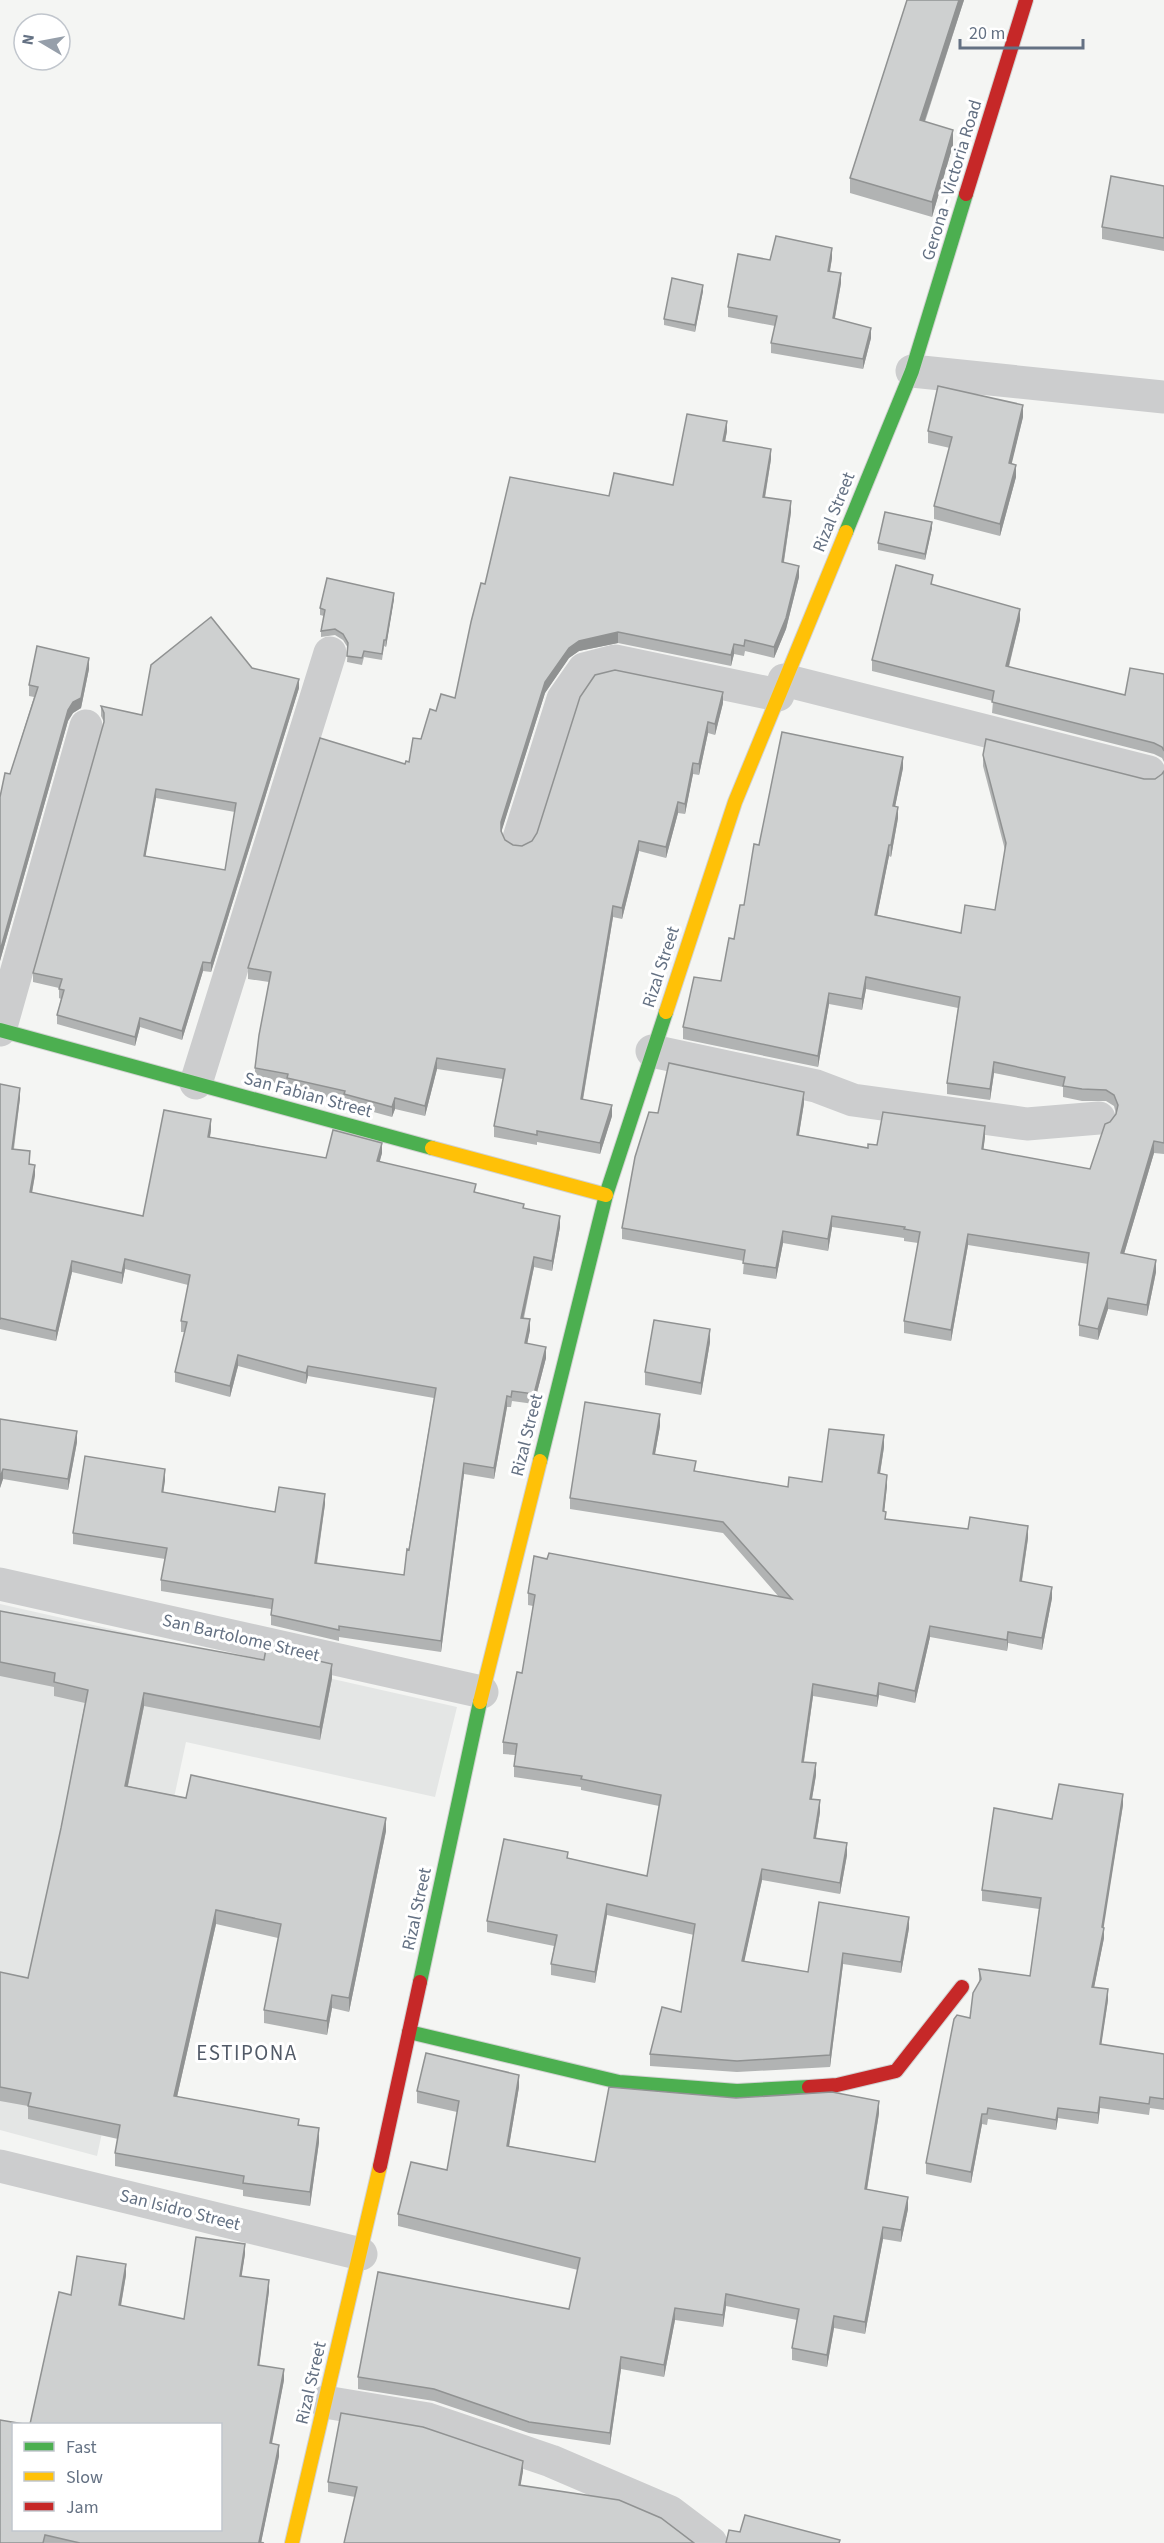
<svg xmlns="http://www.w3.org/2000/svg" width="1164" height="2543" viewBox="0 0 1164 2543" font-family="'Source Sans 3',sans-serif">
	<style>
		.built { fill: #e4e6e5 }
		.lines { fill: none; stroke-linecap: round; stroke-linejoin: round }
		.fast-casing { stroke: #d1d2d2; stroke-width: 16 }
		.slow-casing { stroke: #d1d2d2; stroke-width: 16 }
		.jam-casing { stroke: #d1d2d2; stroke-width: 16 }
		.street { stroke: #cccdce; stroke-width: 33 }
		.fast { stroke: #4caf50; stroke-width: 14 }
		.slow { stroke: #ffc107; stroke-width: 14 }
		.jam { stroke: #c62828; stroke-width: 14 }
		.wall { fill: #b1b3b3; fill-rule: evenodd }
		.shaded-wall { fill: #909292 }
		.building { fill: #ced0d0; stroke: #909292; stroke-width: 1.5; fill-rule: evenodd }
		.labels { text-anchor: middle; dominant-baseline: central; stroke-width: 6; stroke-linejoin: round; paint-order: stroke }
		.street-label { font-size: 18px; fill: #647183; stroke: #fff }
		.quarter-label { font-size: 21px; letter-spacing: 1.5px; fill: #525b68; stroke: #fff }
	</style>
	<rect width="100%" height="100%" fill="#f4f5f3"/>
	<path class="built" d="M0,1604L457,1707L435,1797L186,1742L97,2156L0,2130Z"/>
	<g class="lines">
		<g class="fast-casing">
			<g id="fast">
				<path d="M846,532L912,371L966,194"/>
				<path d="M0,1030L432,1148"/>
				<path d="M540,1461L606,1195L666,1012"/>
				<path d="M420,1982L480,1702"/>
				<path d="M409,2032L619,2082L737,2091L809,2087"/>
			</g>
		</g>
		<g class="slow-casing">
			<g id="slow">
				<path d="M666,1012L735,802L846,532"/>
				<path d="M432,1148L606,1195"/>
				<path d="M480,1702L540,1461"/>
				<path d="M292,2543L380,2166"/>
			</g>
		</g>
		<g class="jam-casing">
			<g id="jam">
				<path d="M966,194L1026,0"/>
				<path d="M809,2087L837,2085L896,2071L962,1987"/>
				<path d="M380,2166L420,1982"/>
			</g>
		</g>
		<g class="street">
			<path d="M912,371L1164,397"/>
			<path d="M784,680L1149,772"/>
			<path d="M519,838L563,699L584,669L615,661L778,695"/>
			<path d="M0,1030L86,726"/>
			<path d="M652,1051L816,1086L853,1100L1027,1124L1099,1118"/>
			<path d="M196,1083L330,653"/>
			<path d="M0,1584L482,1692"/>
			<path d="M0,2166L361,2254"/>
			<path d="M325,2402L428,2419L551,2461L670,2512L711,2543"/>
		</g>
		<use href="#fast" class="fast"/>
		<use href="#slow" class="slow"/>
		<use href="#jam" class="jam"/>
	</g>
	<g class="wall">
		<path d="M907,0H964L925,122L953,145L932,217L850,193V178Z"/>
		<path d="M1164,186V251L1102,239V227Z"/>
		<path d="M832,258L830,271L841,283L835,318L871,338L863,369L771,353V343L775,326L728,317V307L770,260Z"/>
		<path d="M703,291L695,332L664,325V319Z"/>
		<path d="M1023,417L1011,464L1016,477L1000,536L934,519V506L950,448L928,443V431Z"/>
		<path d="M727,431L725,441L771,459L765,498L791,512L784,562L799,577L786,629L774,658L745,651L744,656L734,654L731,666L618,643L579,651L569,658L545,693L501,832L505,840L513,845L522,846L532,841L723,703L715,735L708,733L699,775L693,774L685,814L678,813L666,858L639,851L622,919L613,917L583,1100L612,1116L600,1154L537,1142V1145L494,1137V1126L503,1079L437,1069L425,1116L395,1109L392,1117L344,1104V1101L287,1089V1085L255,1079V1068L269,982L248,979V968L405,764L409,762L436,711L455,698L485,584L609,496L673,485Z"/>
		<path d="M932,528L925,560L878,550V543Z"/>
		<path d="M933,585L1020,620L1009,667L1125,695L1164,674V762L1162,758L1154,754L992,713L993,701L872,671V660Z"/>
		<path d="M394,599L386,647L384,646L382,660L364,657L362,665L347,662L348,648L343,640L335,635L321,637V631L324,616L320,615V608Z"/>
		<path d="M252,668L299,688L211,972L203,971L182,1040L140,1027L135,1046L57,1024V1015L61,999L59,998V988L33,982V973L104,722L101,716V706L142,715ZM156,798L235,812L225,870L145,856Z"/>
		<path d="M89,669L81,708L73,713L68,721L0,961V797L10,774L34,697L29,696V685Z"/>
		<path d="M983,755L1144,779H1155L1162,774L1164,771V1154L1154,1153L1124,1254L1156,1272L1147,1316L1108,1309L1098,1340L1079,1336V1325L1088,1264L968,1245L951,1341L904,1333V1321L918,1243L904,1241V1238L832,1227L828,1251L783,1243L776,1279L743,1274L744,1261L622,1239V1228L658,1113L804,1103L799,1135L868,1148L877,1145L985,1137L983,1150L1090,1169L1110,1122L1116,1114L1114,1106L1106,1101H1082L1063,1097V1087L994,1073L990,1100L947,1094V1083L958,1008L866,989L862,1010L829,1004L818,1067L683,1039V1027L721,981L744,905L759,845L903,768L895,806L898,818L891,857L889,856L877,915L961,933L995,910L1005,850L983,766Z"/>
		<path d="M0,1084L20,1098L14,1149L30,1164L35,1175L32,1193L143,1216L211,1130L210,1137L326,1158L382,1153L379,1162L476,1192L524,1209L560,1227L552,1271L534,1267L524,1318L530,1330L527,1344L546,1358L534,1404L512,1401L511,1407H507L494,1479L464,1474L441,1652L339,1637V1641L271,1625V1609L161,1591V1580L165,1559L73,1544V1533L165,1480L163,1492L275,1512L325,1504L317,1564L404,1575L434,1398L308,1376L306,1384L238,1366L230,1397L175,1382V1372L185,1332H181V1321L188,1285L125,1269L122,1284L72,1272L56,1341L0,1329Z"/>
		<path d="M710,1342L701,1395L645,1385V1372Z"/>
		<path d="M0,1419L77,1442L68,1490L3,1479L0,1488Z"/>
		<path d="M660,1426L655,1454L696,1471L788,1487L822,1482L884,1447L880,1474L887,1486L884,1512L886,1519L1028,1538L1022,1581L1052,1598L1042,1650L1008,1643L1007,1651L930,1637L915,1703L879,1695L877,1707L813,1696L804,1762L816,1775L812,1799L820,1812L816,1838L847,1855L840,1894L762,1880L744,1961L808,1972L819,1902L909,1928L901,1973L843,1964L830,2067L737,2072L650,2066V2054L681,2012L694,1935L607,1915L595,1983L551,1975V1964L554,1946L487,1932V1921L568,1858L647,1876L659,1806L581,1790V1787L514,1777V1766L515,1755L503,1754V1742L522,1673L533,1606L528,1605V1593L779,1597L723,1533L570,1509V1498Z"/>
		<path d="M0,1611L332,1678L320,1740L144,1706L128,1786L186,1798L386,1831L349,2012L332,2008L327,2035L264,2023V2010L278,1938L216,1924L177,2097L299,2125L319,2142L310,2206L243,2196V2190L115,2166V2153L118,2139L28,2119V2106L0,2101V1972L28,1978L61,1828L85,1703L54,1696V1687L0,1676Z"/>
		<path d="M1123,1805L1103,1927L1104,1938L1094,1987L1108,2000L1101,2044L1164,2054V2110L1150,2108L1149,2115L1100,2108L1098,2124L1058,2118L1056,2130L988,2119L987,2125L982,2124L971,2183L926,2174V2163L970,2018L979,1981V1969L1030,1976L1039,1909L982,1901V1890L1052,1819Z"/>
		<path d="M519,2087L509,2146L595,2162L879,2113L867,2190L908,2209L901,2242L883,2239L865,2334L834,2328L827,2367L792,2360V2348L797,2320L726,2306L723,2327L675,2320L664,2377L621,2369L610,2445L529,2433L434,2401L358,2389V2377L569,2309L578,2270L398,2226V2214L447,2170L457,2112L417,2103V2091Z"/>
		<path d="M245,2254L241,2277L269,2291L259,2365L284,2380L271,2444L279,2456L261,2542L264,2543H0L14,2529L71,2295L126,2275L121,2306L184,2319Z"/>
		<path d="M523,2471L520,2485L355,2497L328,2492V2482Z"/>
	</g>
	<g class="shaded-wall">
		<path d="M959,0H964L920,135V120Z"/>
		<path d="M953,130V145L932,217V202Z"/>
		<path d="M832,248V258L828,281V271Z"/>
		<path d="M841,273V283L833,328V318Z"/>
		<path d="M703,285V291L695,332V325Z"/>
		<path d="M871,328V338L863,369V359Z"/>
		<path d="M1023,405V417L1009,475V463Z"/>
		<path d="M727,421V431L723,452V441Z"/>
		<path d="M771,449V459L763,508V497Z"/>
		<path d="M1016,465V477L1000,536V524Z"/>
		<path d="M791,501V512L782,573V562Z"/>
		<path d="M932,522V528L925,560V554Z"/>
		<path d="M799,566V577L786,629L774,658V647Z"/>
		<path d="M394,593V599L386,647V640Z"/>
		<path d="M1020,609V620L1006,677V666Z"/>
		<path d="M618,632V643L579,651L569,658L545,693L501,833V822L545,682L569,648L579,641Z"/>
		<path d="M734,644V654L731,666V655Z"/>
		<path d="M89,658V669L81,708L73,713L68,721L0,961V951L68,710Z"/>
		<path d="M299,679V688L211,972V963Z"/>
		<path d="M723,692V703L715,735V724Z"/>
		<path d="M708,722V733L699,775V764Z"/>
		<path d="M903,757V768L893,817V806Z"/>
		<path d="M693,763V774L685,814V804Z"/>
		<path d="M156,789V798L144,865V856Z"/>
		<path d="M678,802V813L666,858V847Z"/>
		<path d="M898,807V818L891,857V845Z"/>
		<path d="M639,841V851L622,919V908Z"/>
		<path d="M889,845V856L875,926V915Z"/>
		<path d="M613,906V917L581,1110V1099Z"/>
		<path d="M203,962V971L182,1040V1031Z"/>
		<path d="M866,977V989L862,1010V999Z"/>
		<path d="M829,993V1004L818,1067V1056Z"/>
		<path d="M140,1018V1027L135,1046V1037Z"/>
		<path d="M437,1058V1069L425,1116V1106Z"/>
		<path d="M994,1062V1073L990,1100V1089Z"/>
		<path d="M20,1088V1098L12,1159V1149Z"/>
		<path d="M804,1092V1103L797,1146V1135Z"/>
		<path d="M395,1098V1109L392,1117V1107Z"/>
		<path d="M612,1105V1116L600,1154V1143Z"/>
		<path d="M211,1119V1130L208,1147V1137Z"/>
		<path d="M985,1126V1137L982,1161V1149Z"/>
		<path d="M1154,1141V1153L1121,1264V1253Z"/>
		<path d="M382,1143V1153L377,1172V1161Z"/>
		<path d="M35,1165V1175L30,1203V1192Z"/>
		<path d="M560,1216V1227L552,1271V1261Z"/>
		<path d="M832,1216V1227L828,1251V1239Z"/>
		<path d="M783,1231V1243L776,1279V1268Z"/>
		<path d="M968,1234V1245L951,1341V1330Z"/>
		<path d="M534,1257V1267L521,1328V1318Z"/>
		<path d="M125,1259V1269L122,1284V1273Z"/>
		<path d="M1156,1260V1272L1147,1316V1305Z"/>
		<path d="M72,1261V1272L56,1341V1331Z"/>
		<path d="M1108,1298V1309L1098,1340V1329Z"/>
		<path d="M530,1319V1330L525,1354V1343Z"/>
		<path d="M710,1329V1342L701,1395V1383Z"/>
		<path d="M546,1347V1358L534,1404V1394Z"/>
		<path d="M238,1355V1366L230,1397V1386Z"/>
		<path d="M308,1366V1376L306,1384V1373Z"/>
		<path d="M507,1396V1407L494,1479V1468Z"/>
		<path d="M660,1414V1426L653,1465V1454Z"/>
		<path d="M77,1431V1442L68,1490V1479Z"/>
		<path d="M884,1435V1447L878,1485V1473Z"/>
		<path d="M464,1463V1474L441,1652V1641Z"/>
		<path d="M3,1469V1479L0,1488V1478Z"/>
		<path d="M165,1469V1480L162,1502V1492Z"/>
		<path d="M887,1475V1486L883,1523V1511Z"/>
		<path d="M325,1494V1504L315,1574V1563Z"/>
		<path d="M1028,1526V1538L1020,1592V1581Z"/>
		<path d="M1052,1587V1598L1042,1650V1638Z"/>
		<path d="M930,1626V1637L915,1703V1691Z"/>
		<path d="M1008,1632V1643L1007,1651V1640Z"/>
		<path d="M332,1664V1678L320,1740V1727Z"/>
		<path d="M879,1683V1695L877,1707V1696Z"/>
		<path d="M813,1684V1696L802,1773V1762Z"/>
		<path d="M144,1693V1706L125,1799V1786Z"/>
		<path d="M816,1763V1775L810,1810V1799Z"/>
		<path d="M1123,1794V1805L1102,1938V1927Z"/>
		<path d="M820,1800V1812L814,1849V1838Z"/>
		<path d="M386,1818V1831L349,2012V1998Z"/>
		<path d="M847,1843V1855L840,1894V1883Z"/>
		<path d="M762,1869V1880L742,1972V1961Z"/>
		<path d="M607,1904V1915L595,1983V1972Z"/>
		<path d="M216,1910V1924L174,2110V2096Z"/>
		<path d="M909,1917V1928L901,1973V1962Z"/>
		<path d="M1104,1928V1938L1092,1998V1987Z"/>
		<path d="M843,1953V1964L830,2067V2055Z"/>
		<path d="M1108,1989V2000L1100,2054V2044Z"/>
		<path d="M332,1995V2008L327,2035V2021Z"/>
		<path d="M519,2075V2087L507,2158V2146Z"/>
		<path d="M1100,2097V2108L1098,2124V2113Z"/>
		<path d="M879,2101V2113L865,2201V2189Z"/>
		<path d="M1058,2108V2118L1056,2130V2120Z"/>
		<path d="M982,2114V2124L971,2183V2172Z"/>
		<path d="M319,2128V2142L310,2206V2192Z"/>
		<path d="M908,2197V2209L901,2242V2230Z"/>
		<path d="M883,2227V2239L865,2334V2322Z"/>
		<path d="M245,2244V2254L240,2287V2276Z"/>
		<path d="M126,2264V2275L119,2316V2305Z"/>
		<path d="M269,2280V2291L258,2375V2365Z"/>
		<path d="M726,2294V2306L723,2327V2315Z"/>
		<path d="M675,2308V2320L664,2377V2365Z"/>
		<path d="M834,2316V2328L827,2367V2355Z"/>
		<path d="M621,2357V2369L610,2445V2433Z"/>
		<path d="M284,2369V2380L270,2454V2443Z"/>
		<path d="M279,2445V2456L261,2543H259Z"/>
		<path d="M523,2461V2471L519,2495V2485Z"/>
	</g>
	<g class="building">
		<path d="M907,0H959L920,120L953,130L932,202L850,178Z"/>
		<path d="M1111,176L1164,186V238L1102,227Z"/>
		<path d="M776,236L832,248L828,271L841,273L833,318L871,328L863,359L771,343L777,316L728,307L738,254L770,260Z"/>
		<path d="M672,278L703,285L695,325L664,319Z"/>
		<path d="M938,386L1023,405L1009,463L1016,465L1000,524L934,506L952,437L928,431Z"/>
		<path d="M687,414L727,421L723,441L771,449L763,497L791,501L782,562L799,566L786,618L774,647L745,640L744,646L734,644L731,655L618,632L579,641L569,648L545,682L501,822V831L505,840L513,845L522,846L532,841L537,833L580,697L595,675L615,670L723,692L715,724L708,722L699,764L693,763L685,804L678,802L666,847L639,841L622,908L613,906L581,1099L612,1105L600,1143L537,1131V1135L494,1126L505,1069L437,1058L425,1106L395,1098L392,1107L344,1094L345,1091L287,1078L288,1074L255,1068L259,1035L271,972L248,968L320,738L405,764L406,761L409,762L413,738L421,739L430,709L436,711L441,694L455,698L471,622L481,583L485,584L510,477L609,496L614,473L673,485Z"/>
		<path d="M885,512L932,522L925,554L878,543Z"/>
		<path d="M896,565L933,575L931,584L1020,609L1006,666L1125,695L1130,668L1164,674V751L1162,747L1154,743L992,702L994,691L872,660Z"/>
		<path d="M327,578L394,593L386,640H384L382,654L364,651L362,658L347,656L348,643L343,634L335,629L321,631L325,610L320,608Z"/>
		<path d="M211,617L252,668L299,679L211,963L203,962L182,1031L140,1018L135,1037L57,1015L64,990L59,989L62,979L33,973L104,722V713L101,706L142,715L151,665ZM156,789L236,803L225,870L144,856Z"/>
		<path d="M37,646L89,658L81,698L73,702L68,710L0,951V797L5,773L10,774L38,687L29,685Z"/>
		<path d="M782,732L903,757L893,806L898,807L891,845H889L875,915L961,933L965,905L995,910L1006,843L983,755L986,739L1144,779H1155L1162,774L1164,771V1143L1154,1141L1121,1253L1156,1260L1147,1305L1108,1298L1098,1329L1079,1325L1089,1253L968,1234L951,1330L904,1321L920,1232L904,1229L905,1227L832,1216L828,1239L783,1231L776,1268L743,1263L745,1250L622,1228L635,1157L649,1112L658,1113L669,1063L804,1092L797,1135L868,1148V1144L877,1145L883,1112L985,1126L982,1149L1090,1169L1105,1124L1110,1122L1116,1114L1118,1105L1114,1095L1106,1090L1082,1089L1063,1086L1065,1077L994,1062L990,1089L947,1083L960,997L866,977L862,999L829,993L818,1056L683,1027L694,977L721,981L729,938L734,939L740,905H744L754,844L759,845Z"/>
		<path d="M0,1084L20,1088L12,1149L30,1151L29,1164L35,1165L30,1192L143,1216L164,1110L211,1119L208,1137L326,1158L333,1130L382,1143L377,1161L476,1184L474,1192L524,1204L523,1208L560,1216L552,1261L534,1257L521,1318L530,1319L525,1343L546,1347L534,1394L512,1391L511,1397L507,1396L494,1468L464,1463L441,1641L339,1626V1630L271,1615L273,1599L161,1580L167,1548L73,1533L85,1456L165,1469L162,1492L275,1512L279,1487L325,1494L315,1563L404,1575L407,1549L409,1550L436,1388L308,1366L306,1373L238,1355L230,1386L175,1372L187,1322L181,1321L190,1275L125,1259L122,1273L72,1261L56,1331L0,1318V1320Z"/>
		<path d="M654,1320L710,1329L701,1383L645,1372Z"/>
		<path d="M585,1402L660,1414L653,1454L696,1461L694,1471L788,1487L789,1477L822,1482L829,1429L884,1435L878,1473L887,1475L883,1511L886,1512L885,1519L968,1529L970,1517L1028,1526L1020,1581L1052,1587L1042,1638L1008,1632L1007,1640L930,1626L915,1691L879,1683L877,1696L813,1684L802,1762L816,1763L810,1799L820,1800L814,1838L847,1843L840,1883L762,1869L742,1961L808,1972L819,1902L909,1917L901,1962L843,1953L830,2055L737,2061L650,2054L662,2007L681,2012L695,1924L607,1904L595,1972L551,1964L557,1935L487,1921L504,1839L568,1852L567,1858L647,1876L661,1795L581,1779L582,1776L514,1766L517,1744L503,1742L517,1672L522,1673L535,1595L528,1593L534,1556L547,1559L549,1553L792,1599L723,1522L570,1498Z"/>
		<path d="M0,1419L77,1431L68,1479L3,1469L0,1478Z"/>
		<path d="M0,1611L264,1660L266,1649L332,1664L320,1727L144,1693L125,1786L186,1798L191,1775L386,1818L349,1998L332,1995L327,2021L264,2010L281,1924L216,1910L174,2096L299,2119L298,2125L319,2128L310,2192L243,2183L244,2176L115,2153L120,2125L28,2106L31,2093L0,2087V1972L28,1978L61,1828L88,1690L54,1682L55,1673L0,1662Z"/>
		<path d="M1059,1784L1123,1794L1102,1927L1104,1928L1092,1987L1108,1989L1100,2044L1164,2054V2099L1150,2097L1149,2104L1100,2097L1098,2113L1058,2108L1056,2120L988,2108L987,2114H982L971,2172L926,2163L954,2019L957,2015L970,2018L973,1993L981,1979L979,1969L1030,1976L1041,1898L982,1890L994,1808L1052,1819Z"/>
		<path d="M426,2053L519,2075L507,2146L595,2162L609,2087L736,2098L832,2092L879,2101L865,2189L908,2197L901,2230L883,2227L865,2322L834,2316L827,2355L792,2348L799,2309L726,2294L723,2315L675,2308L664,2365L621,2357L610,2433L529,2422L434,2389L358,2377L378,2272L569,2309L580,2258L398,2214L411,2162L447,2170L459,2101L417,2091Z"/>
		<path d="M196,2237L245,2244L240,2276L269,2280L258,2365L284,2369L270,2443L279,2445L259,2542L264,2543H80L45,2535L43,2543H0V2420L24,2424H14V2529H220V2424H30L59,2292L71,2295L77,2256L126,2264L119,2305L184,2319Z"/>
		<path d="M341,2413L423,2427L523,2461L519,2485L619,2500L661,2518L694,2543H344L357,2487L328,2482Z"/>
		<path d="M745,2515L840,2540L839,2543H726L729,2530L740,2532Z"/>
	</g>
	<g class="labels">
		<g class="street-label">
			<text transform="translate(952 180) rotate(-73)">Gerona - Victoria Road</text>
			<text transform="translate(834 512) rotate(-68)">Rizal Street</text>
			<text transform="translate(661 967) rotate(-72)">Rizal Street</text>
			<text transform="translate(308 1095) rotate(15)">San Fabian Street</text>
			<text transform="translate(527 1435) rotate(-76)">Rizal Street</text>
			<text transform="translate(241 1638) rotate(13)">San Bartolome Street</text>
			<text transform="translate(417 1909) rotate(-78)">Rizal Street</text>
			<text transform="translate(180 2210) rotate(14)">San Isidro Street</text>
			<text transform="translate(311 2383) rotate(-77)">Rizal Street</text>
		</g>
		<g class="quarter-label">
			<text x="247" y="2053">ESTIPONA</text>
		</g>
	</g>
	<rect x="12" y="2423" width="210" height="108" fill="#ffffff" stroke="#c1c6cd" stroke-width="1.5"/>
	<rect x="24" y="2442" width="30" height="9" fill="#4caf50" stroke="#c1c6cd" stroke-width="1.5"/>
	<text x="66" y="2453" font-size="18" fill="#647183">Fast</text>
	<rect x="24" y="2472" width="30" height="9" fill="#ffc107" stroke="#c1c6cd" stroke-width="1.5"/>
	<text x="66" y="2483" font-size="18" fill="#647183">Slow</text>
	<rect x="24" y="2502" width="30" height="9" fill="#c62828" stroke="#c1c6cd" stroke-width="1.5"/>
	<text x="66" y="2513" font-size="18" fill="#647183">Jam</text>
	<g transform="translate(42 42) rotate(280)"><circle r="28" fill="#ffffff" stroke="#c1c6cd" stroke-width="1.5"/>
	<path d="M0-4.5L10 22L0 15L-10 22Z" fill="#969faa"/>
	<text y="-9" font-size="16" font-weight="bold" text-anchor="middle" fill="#647183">N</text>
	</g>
	<path d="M960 39v9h123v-9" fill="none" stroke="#647183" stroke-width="3"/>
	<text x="969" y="39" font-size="18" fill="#647183" stroke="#ffffff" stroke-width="4.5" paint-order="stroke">20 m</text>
</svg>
